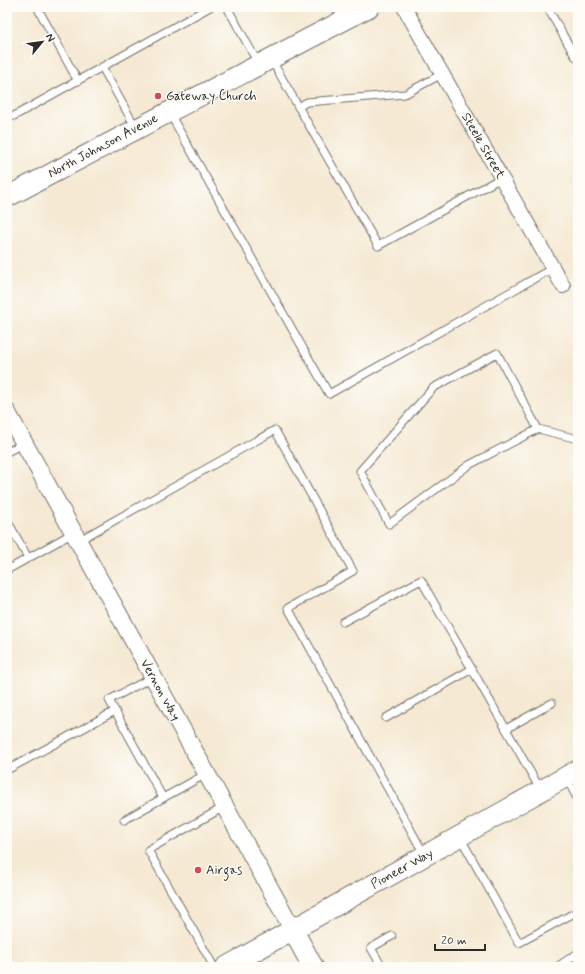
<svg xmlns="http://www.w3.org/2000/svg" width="585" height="974" viewBox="0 0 585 974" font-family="Mynerve,sans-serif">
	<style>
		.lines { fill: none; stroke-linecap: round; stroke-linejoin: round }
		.service-casing { stroke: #726e66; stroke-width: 9 }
		.minor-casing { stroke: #726e66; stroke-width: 16 }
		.tertiary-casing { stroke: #726e66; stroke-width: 19 }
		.secondary-casing { stroke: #726e66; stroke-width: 22 }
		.service { stroke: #fff; stroke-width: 7 }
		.minor { stroke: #fff; stroke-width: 14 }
		.tertiary { stroke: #fff; stroke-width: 17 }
		.secondary { stroke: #fff; stroke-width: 20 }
		.poi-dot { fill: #d1495b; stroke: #fdfcf7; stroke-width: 1.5 }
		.labels { text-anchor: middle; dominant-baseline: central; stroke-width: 3; stroke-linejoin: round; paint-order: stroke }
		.poi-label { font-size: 13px; fill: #2b2b2b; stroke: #fdfcf7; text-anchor: start }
		.street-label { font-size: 13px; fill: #2b2b2b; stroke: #fdfcf7 }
	</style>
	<rect width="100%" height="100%" fill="#fdfcf7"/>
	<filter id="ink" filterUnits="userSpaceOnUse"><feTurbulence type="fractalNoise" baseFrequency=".025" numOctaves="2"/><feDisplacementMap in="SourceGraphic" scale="8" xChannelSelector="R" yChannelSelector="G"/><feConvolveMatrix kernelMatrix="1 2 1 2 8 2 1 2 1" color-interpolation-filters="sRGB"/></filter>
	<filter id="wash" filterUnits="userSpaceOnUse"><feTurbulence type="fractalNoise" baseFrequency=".012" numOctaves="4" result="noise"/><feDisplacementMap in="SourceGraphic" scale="16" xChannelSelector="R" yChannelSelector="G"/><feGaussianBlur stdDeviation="0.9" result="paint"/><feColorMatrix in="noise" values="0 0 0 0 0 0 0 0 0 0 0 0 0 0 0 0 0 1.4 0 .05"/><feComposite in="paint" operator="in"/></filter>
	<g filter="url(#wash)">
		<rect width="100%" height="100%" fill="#f5e9d3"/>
	</g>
	<g filter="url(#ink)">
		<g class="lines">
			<g class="service-casing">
				<g id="service">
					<path d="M37,7L78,81"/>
					<path d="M227,7L258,63"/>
					<path d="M547,7L575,56L578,58"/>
					<path d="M271,59L378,246L501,178"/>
					<path d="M102,67L136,128"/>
					<path d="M298,107L307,102L405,94L442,74"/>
					<path d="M170,114L329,394L553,268"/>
					<path d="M7,118L14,116L210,7"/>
					<path d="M538,429L497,353L433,388L360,471L389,524L469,465L538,429L578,439"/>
					<path d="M7,452L24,443"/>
					<path d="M7,520L28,558"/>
					<path d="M78,541L275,430L353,571L288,608L424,854"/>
					<path d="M7,570L73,533"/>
					<path d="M343,622L421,580L506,729"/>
					<path d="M153,677L109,700L163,798L206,774"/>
					<path d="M386,718L472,669"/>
					<path d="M7,770L115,711"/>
					<path d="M567,779L578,800"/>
					<path d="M540,789L506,729L552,703"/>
					<path d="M124,820L163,798"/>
					<path d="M460,837L519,943L578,911"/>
					<path d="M214,967L148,850L224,807"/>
					<path d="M382,967L371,948L392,936"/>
					<path d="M557,967L578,953"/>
				</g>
			</g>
			<g class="minor-casing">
				<path id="minor" d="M404,7L563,286"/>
			</g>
			<g class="tertiary-casing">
				<path id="tertiary" d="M7,412L293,930"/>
			</g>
			<g class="secondary-casing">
				<g id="secondary">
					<path d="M7,197L369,7"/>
					<path d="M293,930L313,967"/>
					<path d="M226,967L578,770"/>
				</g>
			</g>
			<use href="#service" class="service"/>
			<use href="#minor" class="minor"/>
			<use href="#tertiary" class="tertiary"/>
			<use href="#secondary" class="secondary"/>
		</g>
	</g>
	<g class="poi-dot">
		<circle cx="158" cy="96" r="4"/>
		<circle cx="198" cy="870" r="4"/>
	</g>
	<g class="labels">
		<g class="poi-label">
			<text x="166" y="96">Gateway Church</text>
			<text x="206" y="870">Airgas</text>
		</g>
		<g class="street-label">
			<text transform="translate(103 146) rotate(-28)">North Johnson Avenue</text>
			<text transform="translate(483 146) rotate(60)">Steele Street</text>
			<text transform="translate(160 690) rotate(61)">Vernon Way</text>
			<text transform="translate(402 869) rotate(-29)">Pioneer Way</text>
		</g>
	</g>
	<rect width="585" height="974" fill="none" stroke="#fdfcf7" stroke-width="24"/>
	<g transform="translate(42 42) rotate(61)" stroke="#fdfcf7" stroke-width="3" paint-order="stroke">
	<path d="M0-3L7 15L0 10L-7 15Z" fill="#2b2b2b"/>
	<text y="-6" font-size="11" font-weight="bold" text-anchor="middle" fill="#2b2b2b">N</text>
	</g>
	<path d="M435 944v6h50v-6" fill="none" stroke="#2b2b2b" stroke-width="2"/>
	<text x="441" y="944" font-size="12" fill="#2b2b2b" stroke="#fdfcf7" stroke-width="3" paint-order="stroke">20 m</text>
</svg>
